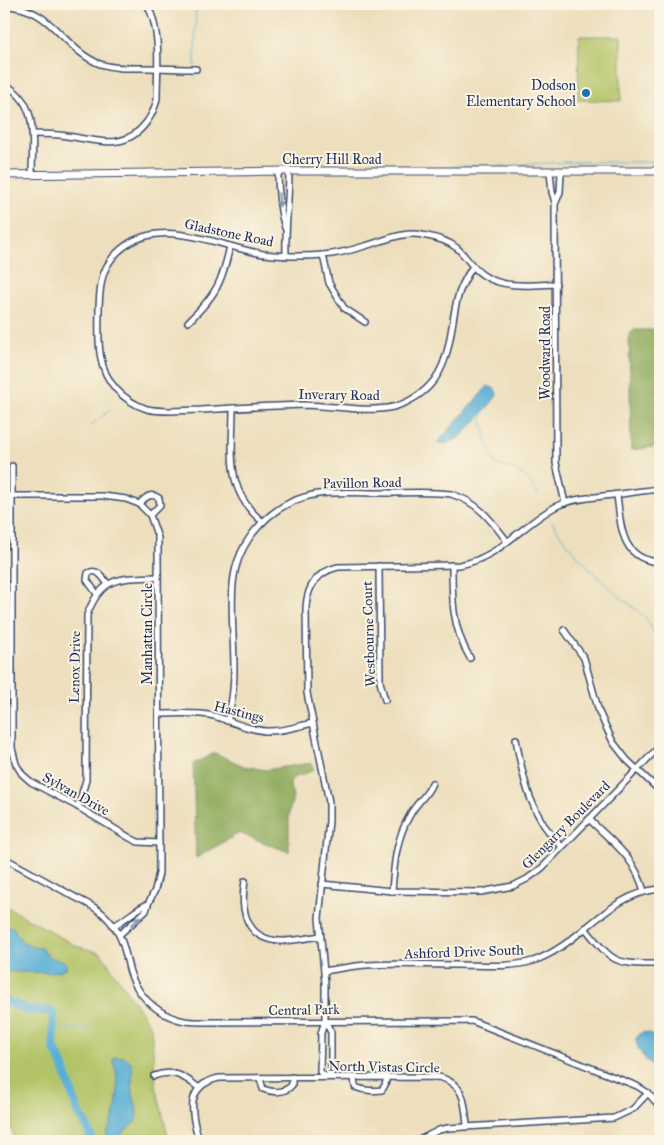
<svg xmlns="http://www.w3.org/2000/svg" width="664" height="1145" viewBox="0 0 664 1145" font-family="'IM FELL Great Primer',serif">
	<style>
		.green { fill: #b3c467; stroke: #677a62 }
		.forest { fill: #8eaa5c; stroke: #546c5d }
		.water { fill: #58afd5; stroke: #3a6f9a }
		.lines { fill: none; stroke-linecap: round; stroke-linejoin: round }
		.stream { stroke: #58afd5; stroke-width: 1 }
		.river { stroke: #58afd5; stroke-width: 9 }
		.street-casing { stroke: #3a496c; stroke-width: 8 }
		.secondary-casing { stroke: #3a496c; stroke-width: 9 }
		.street { stroke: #fff; stroke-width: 5 }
		.secondary { stroke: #fff; stroke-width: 7 }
		.oneway { fill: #8d97ae }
		.poi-dot { fill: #1f6fb2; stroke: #fcf5e5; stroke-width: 2 }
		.labels { text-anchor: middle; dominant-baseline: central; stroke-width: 4; stroke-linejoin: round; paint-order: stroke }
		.poi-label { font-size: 14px; fill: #1b2f5e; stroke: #fcf5e5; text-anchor: end }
		.street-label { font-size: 14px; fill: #1b2f5e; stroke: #fcf5e5 }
	</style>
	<rect width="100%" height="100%" fill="#fcf5e5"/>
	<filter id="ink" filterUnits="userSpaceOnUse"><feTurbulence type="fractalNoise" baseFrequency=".02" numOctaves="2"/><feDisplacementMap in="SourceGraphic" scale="10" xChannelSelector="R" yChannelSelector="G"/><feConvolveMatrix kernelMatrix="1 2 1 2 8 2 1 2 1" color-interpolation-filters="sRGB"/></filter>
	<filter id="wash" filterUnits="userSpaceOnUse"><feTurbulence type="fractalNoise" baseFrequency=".0096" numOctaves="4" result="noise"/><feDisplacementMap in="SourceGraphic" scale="20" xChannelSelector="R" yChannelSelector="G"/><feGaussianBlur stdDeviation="1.12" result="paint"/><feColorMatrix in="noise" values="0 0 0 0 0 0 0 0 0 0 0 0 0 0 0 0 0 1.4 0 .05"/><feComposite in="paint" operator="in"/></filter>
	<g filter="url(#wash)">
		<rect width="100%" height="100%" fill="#eddfbd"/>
		<g class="green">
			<path d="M579,36H621V101L578,100Z"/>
			<path d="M4,905L76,946L101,953L151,1027L156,1086L169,1141H15L4,1101Z"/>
		</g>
		<g class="forest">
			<path d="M633,330H660V446L631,450L629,336Z"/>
			<path d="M215,753L244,766L265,770L311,763L314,770L291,779L290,786L293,797L289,814V852L239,833L196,858L193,764Z"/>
		</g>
		<g class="water">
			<path d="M488,386L495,389L497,394L496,397C485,410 456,451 437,443Z"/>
			<path d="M10,927H13L22,942L32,947L41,948L49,957L64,961L67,967C58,976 18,971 4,972V928Z"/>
			<path d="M642,1032L649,1033L660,1042V1071C649,1065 636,1051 636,1038Z"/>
			<path d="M115,1057C120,1057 126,1056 130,1061C134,1067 132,1081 132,1088C133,1096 139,1112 137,1119C135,1124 121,1132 116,1141H105C106,1133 110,1127 113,1119C119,1100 119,1079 113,1060Z"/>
		</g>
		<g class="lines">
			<g class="stream">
				<path d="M195,66L196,4"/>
				<path d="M195,77V70"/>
				<path d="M513,165L566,162H660"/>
				<path d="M454,166H494"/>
				<path d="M499,166L506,165"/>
				<path d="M482,413C482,431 490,447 495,464C518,470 527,473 538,495"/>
				<path d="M90,426L110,410"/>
				<path d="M552,522C567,546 588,568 609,587C620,598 633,606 645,617C651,624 652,634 660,639"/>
				<path d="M53,1029L92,1028"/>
			</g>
			<path class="river" d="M4,1000L27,1010L50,1011L53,1014L54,1049L62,1063L78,1112L86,1124L92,1141"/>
		</g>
	</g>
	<g filter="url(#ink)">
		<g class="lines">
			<g class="street-casing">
				<g id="street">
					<path d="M4,6C52,6 62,49 100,64C115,69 131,68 146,68C163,68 179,69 196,69"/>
					<path d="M4,84C40,103 32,140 32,174"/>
					<path d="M32,134C44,134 56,134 67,136C97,140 124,152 146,123C152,115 155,108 157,99C157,67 162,33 147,4"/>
					<path d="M278,172C278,191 279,209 285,228"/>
					<path d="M550,172L552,192L555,202L556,463L565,503"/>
					<path d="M556,202L560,192L561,172"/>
					<path d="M323,255L329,283L344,308L365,322"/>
					<path d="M286,256C285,228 289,200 289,171"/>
					<path d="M473,266C466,277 460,287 457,300C450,328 451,363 430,385C421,395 406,404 393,407C367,413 330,405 302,405C268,406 234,408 201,410C183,410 164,413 147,409C135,405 124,398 116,389C95,366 99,336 99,307C100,281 102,263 125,246C165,217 220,247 264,254C283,256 304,257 323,255C337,254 352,250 365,246C383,241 403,231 422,235C434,237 447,240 457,248C466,256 472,268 483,275C503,289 533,285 556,284"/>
					<path d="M188,322C216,295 222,283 230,246"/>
					<path d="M233,408C233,453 224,491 263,522"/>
					<path d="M12,466V748L16,764L22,774L31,782L78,807L130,838L138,842L159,843"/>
					<path d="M617,495C621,525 620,560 660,562"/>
					<path d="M4,496H103L126,499L139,504L150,515L158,538L159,873L155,890L148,904L146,911L119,935"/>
					<path d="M139,504C145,498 150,492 159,498L160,505L150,515"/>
					<path d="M452,565C452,599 452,628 470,658"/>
					<path d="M379,566L380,682L385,700"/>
					<path d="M97,594L87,580L88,573C98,568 102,577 108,584"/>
					<path d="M564,630L584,658L599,712L613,742L627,760L660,791"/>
					<path d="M159,714C177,714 196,712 214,716C231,721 248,730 266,731C282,732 298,726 313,723"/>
					<path d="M227,721C241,677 229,629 233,584C237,539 273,501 318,494C339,491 362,493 383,493C406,493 429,491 451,494C478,502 491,520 507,541"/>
					<path d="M516,739C523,780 531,817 562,847"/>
					<path d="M78,807L86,780L87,615C102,575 121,578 158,577"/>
					<path d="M589,819C614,844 634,856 644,891"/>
					<path d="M4,858C26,870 48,882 71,895C84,902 99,908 109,920C122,934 125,951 129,969C135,992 154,1012 177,1019C188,1023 200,1022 211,1022L472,1021L637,1086L648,1093L660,1107"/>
					<path d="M245,881C240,909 245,940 281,941C294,941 307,938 320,936"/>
					<path d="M322,884L392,891L481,892L513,886L527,879L542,868L660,746"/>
					<path d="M392,891C394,865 396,838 410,815C416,803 428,795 432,783"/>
					<path d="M113,926C126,920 135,909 148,904"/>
					<path d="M585,928C614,964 614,964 660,964"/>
					<path d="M324,971C338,969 352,966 366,965C396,963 427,965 457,965C481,965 509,968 533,961C581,945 606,894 660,889"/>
					<path d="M325,1021L331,1032V1073L326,1077L320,1072L321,1033L325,1021V983L319,918L329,821V802L307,693L306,608C307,587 317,572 338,567L459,565C499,559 523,523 557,506C571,499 588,498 603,496C622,494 641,491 660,489"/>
					<path d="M154,1076C173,1069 184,1076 199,1088"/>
					<path d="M354,1077L355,1087C365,1091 372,1091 382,1090L385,1085L387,1077"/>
					<path d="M260,1078L263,1089C273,1093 285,1093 292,1085V1077"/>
					<path d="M199,1141C192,1115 183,1086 219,1078L439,1077C465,1084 465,1103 467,1126"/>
					<path d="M417,1141L439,1130L448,1128L614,1118L633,1109L648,1093"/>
				</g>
			</g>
			<g class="secondary-casing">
				<path id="secondary" d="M4,175L289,171H660"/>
			</g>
			<use href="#street" class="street"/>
			<use href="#secondary" class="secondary"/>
		</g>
		<defs><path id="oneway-solid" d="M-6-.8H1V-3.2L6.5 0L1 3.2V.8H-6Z" transform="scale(1.25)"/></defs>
		<g class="oneway">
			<use href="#oneway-solid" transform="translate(279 200) rotate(85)"/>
			<use href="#oneway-solid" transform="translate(136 921) rotate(-42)"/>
		</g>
	</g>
	<circle class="poi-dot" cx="586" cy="93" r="5"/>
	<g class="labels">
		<g class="poi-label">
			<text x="576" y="85">Dodson<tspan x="576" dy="16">Elementary School</tspan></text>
		</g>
		<g class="street-label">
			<text x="332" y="159">Cherry Hill Road</text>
			<text transform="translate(229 233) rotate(12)">Gladstone Road</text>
			<text transform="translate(545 353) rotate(-90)">Woodward Road</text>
			<text transform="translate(339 395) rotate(1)">Inverary Road</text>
			<text transform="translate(362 483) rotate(-1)">Pavillon Road</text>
			<text transform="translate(147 634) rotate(-90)">Manhattan Circle</text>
			<text transform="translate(369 634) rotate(-92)">Westbourne Court</text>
			<text transform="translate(75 667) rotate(-89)">Lenox Drive</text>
			<text transform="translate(239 712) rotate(14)">Hastings</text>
			<text transform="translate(76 794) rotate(29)">Sylvan Drive</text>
			<text transform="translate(566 825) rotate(-45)">Glengarry Boulevard</text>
			<text transform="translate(464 952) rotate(-2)">Ashford Drive South</text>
			<text transform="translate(304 1010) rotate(-1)">Central Park</text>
			<text transform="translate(384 1067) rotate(1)">North Vistas Circle</text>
		</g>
	</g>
	<rect width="664" height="1145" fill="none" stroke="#fcf5e5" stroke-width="20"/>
</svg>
